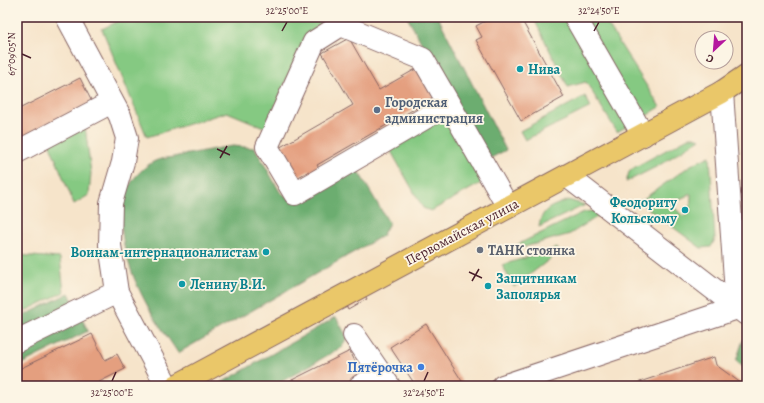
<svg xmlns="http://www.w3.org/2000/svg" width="764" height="403" viewBox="0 0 764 403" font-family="Alegreya,serif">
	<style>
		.green { fill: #85c982; stroke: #687456; fill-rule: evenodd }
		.forest { fill: #6cad70; stroke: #5b664e }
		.building { fill: #e49f7f }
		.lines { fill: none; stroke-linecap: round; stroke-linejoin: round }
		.minor-casing { stroke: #866463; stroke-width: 24 }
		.major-casing { stroke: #866463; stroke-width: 24 }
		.minor { stroke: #fff; stroke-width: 22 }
		.major { stroke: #eac769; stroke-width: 22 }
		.ticks { fill: none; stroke: #4a1f2b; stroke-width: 1.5 }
		.culture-dot { fill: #0f9aa8; stroke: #fcf5e5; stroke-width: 1.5 }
		.service-dot { fill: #5c6f8a; stroke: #fcf5e5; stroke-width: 1.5 }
		.worship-dot { fill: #6b7280; stroke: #fcf5e5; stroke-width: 1.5 }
		.shop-dot { fill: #3f7fe0; stroke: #fcf5e5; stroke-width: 1.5 }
		.labels { text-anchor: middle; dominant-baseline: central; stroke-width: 3.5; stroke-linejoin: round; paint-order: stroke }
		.culture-label { font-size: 14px; font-weight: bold; fill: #0d838f; stroke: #fcf5e5; text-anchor: start }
		.service-label { font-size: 14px; font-weight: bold; fill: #4e5e75; stroke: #fcf5e5; text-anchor: start }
		.street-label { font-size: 14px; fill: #4a1f2b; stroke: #fcf5e5 }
		.worship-label { font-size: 14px; font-weight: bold; fill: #5b616d; stroke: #fcf5e5; text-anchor: start }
		.shop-label { font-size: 14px; font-weight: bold; fill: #366cbe; stroke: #fcf5e5; text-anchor: end }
		.neatline { fill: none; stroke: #4a1f2b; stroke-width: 1.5 }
		.ticks-label { font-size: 10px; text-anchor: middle; fill: #4a1f2b }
	</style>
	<rect width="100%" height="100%" fill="#fcf5e5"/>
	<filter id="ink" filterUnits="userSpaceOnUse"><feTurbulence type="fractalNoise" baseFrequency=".025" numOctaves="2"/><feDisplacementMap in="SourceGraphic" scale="8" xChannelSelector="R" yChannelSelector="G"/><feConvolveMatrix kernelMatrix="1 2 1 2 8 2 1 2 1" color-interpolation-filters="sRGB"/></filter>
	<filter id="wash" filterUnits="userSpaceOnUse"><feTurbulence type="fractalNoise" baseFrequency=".012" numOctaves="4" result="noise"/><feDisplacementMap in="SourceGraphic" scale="16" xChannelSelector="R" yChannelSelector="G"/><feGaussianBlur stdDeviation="0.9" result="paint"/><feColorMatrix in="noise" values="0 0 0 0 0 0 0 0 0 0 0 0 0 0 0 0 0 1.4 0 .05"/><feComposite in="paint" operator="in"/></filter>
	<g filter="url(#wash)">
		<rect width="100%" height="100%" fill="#f6e4ca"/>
		<g class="green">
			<path d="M126,17H353L305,37L266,128L227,112L147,137L102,29Z"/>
			<path d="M533,17H567L631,124L617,132L586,82L568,87Z"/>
			<path d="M580,17H603L660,107L640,120Z"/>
			<path d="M585,96L591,107L525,140L520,131Z"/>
			<path d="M446,116L483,182L431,211L423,208L388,146Z"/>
			<path d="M84,118L91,173L89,195L74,204L45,133Z"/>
			<path d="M690,137H695L700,139L658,166L626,182L629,172L635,167Z"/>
			<path d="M710,156L715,239L711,247L701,248L639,202L691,165ZM691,194L690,213L683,216L670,203Z"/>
			<path d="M568,200L585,205L539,227C542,207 552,207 568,200Z"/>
			<path d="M593,211L600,215L570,234L496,255L584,212Z"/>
			<path d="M557,248L559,252L514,287L502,265Z"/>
			<path d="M17,255L60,258L64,292L17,315Z"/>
		</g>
		<g class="forest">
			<path d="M407,17H438L506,150L487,160Z"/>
			<path d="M233,146L255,148L280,192L292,200L357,169L389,223L382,236L178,353C167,336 154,319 145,301C123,260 102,192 153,162C158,159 167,158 173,157C193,153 213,149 233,146Z"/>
			<path d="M69,293L88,331L17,366V319Z"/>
			<path d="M336,317L347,337L342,347L274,386H216Z"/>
			<path d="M743,340H747V370L736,361Z"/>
		</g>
		<g id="blocks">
			<g class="building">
				<path d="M493,17H511L512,19L520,17L564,97L521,121L476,40L482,37L476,26Z"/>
				<path d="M349,38L379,90L421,66L437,95L424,102L428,108L419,113L416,108L317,165L320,170L311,175L309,171L295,179L277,149L353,105L322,53Z"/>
				<path d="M80,78L92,102L17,142V110Z"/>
				<path d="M362,290L367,299L348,310L343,300Z"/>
				<path d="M426,324L465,386H416L390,347Z"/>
				<path d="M92,334L105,360L117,354L125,369L91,386H17V370Z"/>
				<path d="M350,351L363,378L347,386H280Z"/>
				<path d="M714,357L716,365L745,386H628Z"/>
			</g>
		</g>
	</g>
	<g filter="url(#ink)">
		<use href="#blocks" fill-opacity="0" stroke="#866463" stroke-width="1"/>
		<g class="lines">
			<g class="minor-casing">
				<g id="minor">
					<path d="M67,17L120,116L127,138L123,162L111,203L110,245L117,292L167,386"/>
					<path d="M575,17L643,135"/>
					<path d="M722,92L737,308"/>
					<path d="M449,104L423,59L341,25L314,42L267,147L295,194L449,104L508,207"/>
					<path d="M17,152L112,102"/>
					<path d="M567,176L746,314"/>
					<path d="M354,335L389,386"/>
					<path d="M17,341L117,292"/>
					<path d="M360,386L367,382"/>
					<path d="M503,386L737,308"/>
				</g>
			</g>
			<g class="major-casing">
				<path id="major" d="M176,386L722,92L747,75"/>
			</g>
			<use href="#minor" class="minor"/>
			<use href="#major" class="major"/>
		</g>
	</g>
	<path class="ticks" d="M282,31L287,22M594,31L599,22M22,54L31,58M217,149L230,155M220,158L227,146M469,272L482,278M472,281L479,269M112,381L116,372M424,381L428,372"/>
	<g class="culture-dot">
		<circle cx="520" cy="69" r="4"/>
		<circle cx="685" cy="210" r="4"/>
		<circle cx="266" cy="252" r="4"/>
		<circle cx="182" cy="284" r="4"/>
		<circle cx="488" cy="286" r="4"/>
	</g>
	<circle class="service-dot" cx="377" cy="110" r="4"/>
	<circle class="worship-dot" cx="480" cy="250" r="4"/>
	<circle class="shop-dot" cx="421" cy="367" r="4"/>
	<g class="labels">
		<g class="culture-label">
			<text x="528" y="69">Нива</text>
			<text x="677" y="202" text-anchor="end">Феодориту<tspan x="677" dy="16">Кольскому</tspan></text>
			<text x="258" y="252" text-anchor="end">Воинам-интернационалистам</text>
			<text x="496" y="278">Защитникам<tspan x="496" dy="16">Заполярья</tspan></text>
			<text x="190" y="284">Ленину В.И.</text>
		</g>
		<g class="service-label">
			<text x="385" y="102">Городская<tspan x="385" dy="16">администрация</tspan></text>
		</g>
		<g class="street-label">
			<text transform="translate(462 232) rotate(-28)">Первомайская улица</text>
		</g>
		<g class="worship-label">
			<text x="488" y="250">ТАНК стоянка</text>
		</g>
		<g class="shop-label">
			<text x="413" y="367">Пятёрочка</text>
		</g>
	</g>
	<rect width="764" height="403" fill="none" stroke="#fcf5e5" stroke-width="44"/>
	<g transform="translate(714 50) rotate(206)"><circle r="19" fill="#fcf5e5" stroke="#b59f9b"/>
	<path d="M0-3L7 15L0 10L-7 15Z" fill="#b5179e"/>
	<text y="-6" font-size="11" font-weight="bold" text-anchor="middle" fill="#4a1f2b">С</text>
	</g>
	<rect x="22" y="22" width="720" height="359" class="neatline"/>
	<g class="ticks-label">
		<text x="287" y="14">32°25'00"E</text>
		<text x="599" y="14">32°24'50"E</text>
		<text transform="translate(11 54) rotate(-90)" y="4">67°09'05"N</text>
		<text x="112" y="396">32°25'00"E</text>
		<text x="424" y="396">32°24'50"E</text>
	</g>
</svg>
